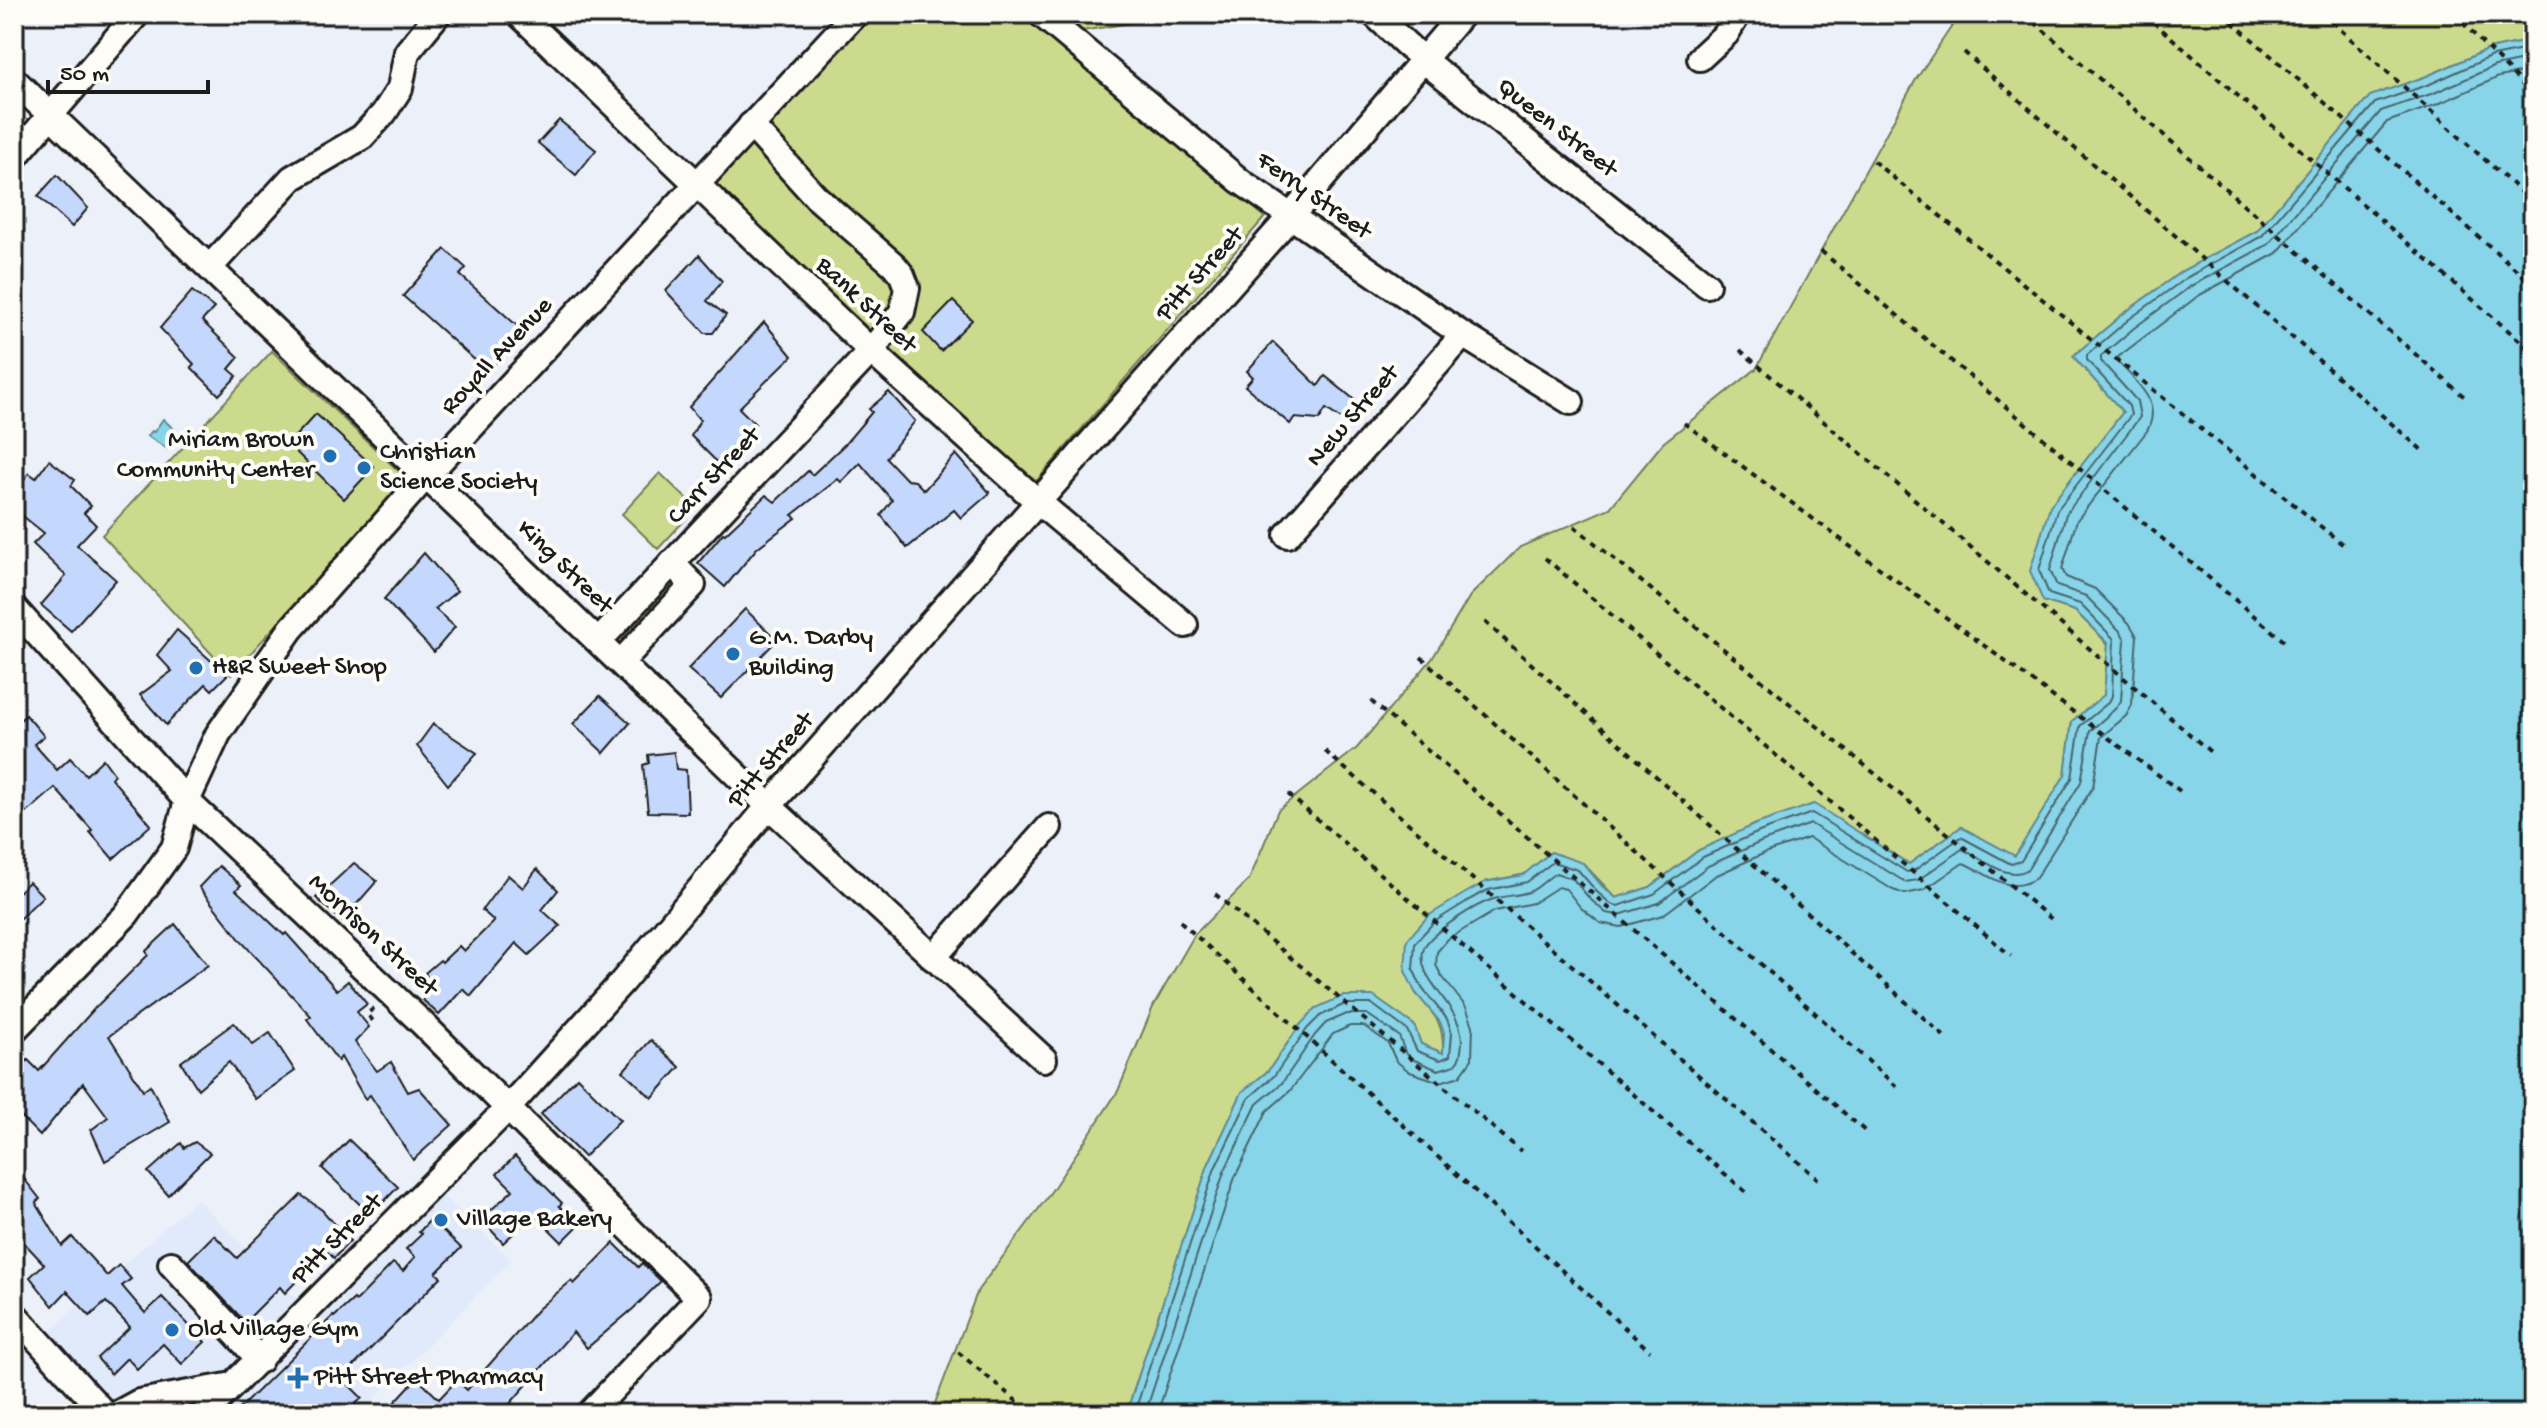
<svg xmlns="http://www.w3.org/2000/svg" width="2547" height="1428" viewBox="0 0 2547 1428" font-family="'Gochi Hand',sans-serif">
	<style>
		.built { fill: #e0eafa }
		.green { fill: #ccda8e; stroke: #747b55; stroke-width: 2 }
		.water { fill: #88d4e8; stroke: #5d8a96; stroke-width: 2 }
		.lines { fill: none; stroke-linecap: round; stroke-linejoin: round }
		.shore { stroke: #47666e; stroke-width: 2 }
		.building { fill: #c4d8fd; stroke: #1c1c1c; stroke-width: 2 }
		.minor-casing { stroke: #1c1c1c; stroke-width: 30 }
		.path { stroke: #1c1c1c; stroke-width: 4; stroke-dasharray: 6 6; stroke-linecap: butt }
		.minor { stroke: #fdfcf7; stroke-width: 24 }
		.poi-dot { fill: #1f6fb2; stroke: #fdfcf7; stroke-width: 3 }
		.labels { text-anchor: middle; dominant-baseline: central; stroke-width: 8; stroke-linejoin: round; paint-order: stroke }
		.street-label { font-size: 26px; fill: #1c1c1c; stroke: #fdfcf7 }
		.poi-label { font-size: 26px; fill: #1c1c1c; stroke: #fdfcf7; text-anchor: start }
	</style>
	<rect width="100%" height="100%" fill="#ecf1f9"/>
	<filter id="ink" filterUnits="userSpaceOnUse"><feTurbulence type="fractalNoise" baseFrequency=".0125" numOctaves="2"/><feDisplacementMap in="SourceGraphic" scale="16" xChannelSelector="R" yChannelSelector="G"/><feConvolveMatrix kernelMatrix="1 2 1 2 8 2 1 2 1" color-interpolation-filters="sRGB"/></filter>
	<g filter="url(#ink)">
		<path class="built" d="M429,1183L512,1260L359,1414H105L39,1341L197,1199L305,1307Z"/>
		<g class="green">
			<path d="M874,14H1024L1265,217L1034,484L714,184Z"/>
			<path d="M1073,14H1182L1076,32Z"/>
			<path d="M1960,14H2533V40L2489,49L2427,76L2370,96L2257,231L2182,271L2123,314L2073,356L2123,412L2050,506L2043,601L2075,611L2108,644L2104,696L2072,721L2065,775L2015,857L1961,827L1909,864L1813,804L1699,850L1650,887L1616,898L1583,863L1485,882L1415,992C1435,1016 1444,1021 1443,1053L1421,1044L1414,1025L1301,1024L1268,1071L1242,1093L1208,1165L1126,1414H931L978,1290L1046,1199L1118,1091L1153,1007L1195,934L1249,880L1278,810L1357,748L1432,659L1470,596L1520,547L1610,508L1663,443L1756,369L1915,81Z"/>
			<path d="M272,351L408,480L231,675L102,535Z"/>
			<path d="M660,473L696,508L658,549L622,514Z"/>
		</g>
		<g class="water">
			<path d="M2533,40V1414H1126L1208,1165L1242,1092L1268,1071L1301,1024L1316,1008L1343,996H1373L1414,1025L1421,1044L1443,1053L1444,1033L1440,1022L1415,992L1405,971L1407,940L1428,916L1462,895L1485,882L1523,875L1551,852L1583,863L1602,886L1616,898L1650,887L1699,850L1756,824L1814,804L1909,864L1961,827L2015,856L2065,775L2072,721L2104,695L2108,643L2075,611L2043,601L2030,571L2050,506L2123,412L2073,356L2123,314L2182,271L2257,231L2370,96L2427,76L2489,49Z"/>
			<path d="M163,419L176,431L170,438L174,442L168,449L147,436L152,431L154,432Z"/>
		</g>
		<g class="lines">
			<g class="shore">
				<path d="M1134,1414L1215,1168L1249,1098L1274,1076L1307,1029L1320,1016L1345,1004H1372L1407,1030L1417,1051L1440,1060L1450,1056L1452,1033L1447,1019L1422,988L1413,969L1415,943L1434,922L1466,902L1488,890L1527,882L1553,862L1578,870L1597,892L1611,904L1618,906L1654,894L1703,857L1759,832L1812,813L1907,872L1915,870L1961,837L2011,864L2021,861L2072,778L2080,726L2109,702L2112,696L2114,639L2080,604L2049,594L2039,570L2057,510L2131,415L2129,406L2087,360V355L2128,320L2186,278L2262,236L2375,103L2430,84L2492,56L2533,48"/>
				<path d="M1145,1414L1224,1172L1257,1104L1282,1083L1315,1035L1326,1023L1347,1014H1367L1399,1036L1405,1052L1412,1059L1438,1070L1455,1065C1461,1058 1461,1052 1462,1042C1462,1003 1413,980 1424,948C1430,933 1478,903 1494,899C1506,895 1520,896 1531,891C1540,887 1547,878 1556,873L1573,879L1590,899L1606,913L1619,915L1659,903L1708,866L1763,841L1811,824L1905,882L1918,880L1962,849C1982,857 2007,883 2028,869L2081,782L2090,731L2115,709L2121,701L2125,639L2120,631L2086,596L2057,586L2050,570L2066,514L2140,417L2137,401L2101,361V356L2134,328L2191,286L2269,244L2381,111L2434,93L2495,66L2533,58"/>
				<path d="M1157,1414L1235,1177L1267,1111L1290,1091L1333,1034L1350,1026H1364L1388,1043L1396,1061L1410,1072L1440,1082L1460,1076L1472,1059L1473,1026L1466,1007L1441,975L1436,965L1437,952L1448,939L1495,911L1533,903L1558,887L1566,889L1581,908L1600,923L1621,927L1663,915L1715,876L1767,852L1809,838L1893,890L1905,894L1924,890L1963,863C1988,873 2009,897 2036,878L2093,787L2101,737L2126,716L2132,705L2137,636L2129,623L2095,589L2066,577L2062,569L2077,520L2147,431C2163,402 2136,382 2118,362V357L2198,296L2277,253L2387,122L2438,104L2499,77L2533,70"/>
			</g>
		</g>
		<g class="building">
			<path d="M559,120L596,150L576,175L538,143Z"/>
			<path d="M57,175L88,208L72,227L38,196Z"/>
			<path d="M445,249L466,268L460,275L523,331L492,367L481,357L477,362L403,296Z"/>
			<path d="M699,255L722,281L707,301L726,315L713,333H705L666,291Z"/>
			<path d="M192,291L214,308L202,321L239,357L229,369L237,376L219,395L191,367L194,364L160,328Z"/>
			<path d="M953,301L972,320L941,351L923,332Z"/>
			<path d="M764,322L792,356L739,408L755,424L718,463L691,436L700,420L689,407Z"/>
			<path d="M1273,342L1318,386L1325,376L1356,401L1341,419L1326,409L1319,420L1294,418L1290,424L1245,386L1253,377L1247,371Z"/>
			<path d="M889,392L915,421L886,458L907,480L915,481L924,490L956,454L990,493L961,518L954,510L907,548L881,515L892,500L860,463L841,482L838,479L792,515L796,518L757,548L725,587L698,563L723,533L725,534L766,495L775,502L808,471L812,475L845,444L872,412L869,409Z"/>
			<path d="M316,414L374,467L344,499L288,444Z"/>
			<path d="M49,460L75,480L71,486L91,506L84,513L96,525L77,545L116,580L71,631L41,605L66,576L33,544L44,533L14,509V492L29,473L36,478Z"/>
			<path d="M424,553L457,591L435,609L455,627L434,652L384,599Z"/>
			<path d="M745,609L777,640L721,698L688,669Z"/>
			<path d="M177,630L227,675L212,690L206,684L166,725L140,695L172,671L157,655Z"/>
			<path d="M600,696L630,723L604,753L573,724Z"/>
			<path d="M26,715L44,736L34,744L57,770L70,758L86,775L103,759L114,774L111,778L151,825L113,859L90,832L92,830L55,788L14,824V725Z"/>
			<path d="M433,724L477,753L448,785L417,746Z"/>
			<path d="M674,752L676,769L686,770L688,813L648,812L643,765L649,763L648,755Z"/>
			<path d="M354,863L377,881L342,921L316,898Z"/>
			<path d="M219,866L241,885L236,890L284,935L286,933L337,990L348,981L367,1004L357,1012L369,1027L355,1042L377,1071L391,1062L408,1092L419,1088L452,1125L413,1160L370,1095L365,1099L341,1057L338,1061L307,1019L311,1016L242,942L199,887Z"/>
			<path d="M537,869L558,890L542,910L560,926L529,955L516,943L471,996L463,989L439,1015L423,1000L432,987L425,973L440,960L442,962L459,946L464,951L494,921L482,910L508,875L523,888Z"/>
			<path d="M29,882L43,896L14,924V896Z"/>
			<path d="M175,924L208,965L109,1036L143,1090L150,1085L170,1122L105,1161L91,1130L108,1117L83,1083L40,1136L14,1110V1074L28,1060L39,1071L95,1008L148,955L146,951Z"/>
			<path d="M234,1023L253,1045L270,1033L295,1071L255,1099L229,1062L198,1089L181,1062Z"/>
			<path d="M651,1040L680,1067L652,1098L623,1071Z"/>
			<path d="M577,1077L620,1120L584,1157L541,1114Z"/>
			<path d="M349,1140L398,1187L371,1215L322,1168Z"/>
			<path d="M195,1142L210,1153L168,1195L148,1172L181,1143L184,1148Z"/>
			<path d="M515,1156L562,1203L559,1206L579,1225L562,1242L534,1214L503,1243L481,1219L513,1190L497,1174Z"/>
			<path d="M14,1166L40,1199L36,1203L62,1246L72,1237L107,1276L119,1265L131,1279L122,1286L145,1313L162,1297L205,1342L182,1364L163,1344L137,1369L127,1358L111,1374L97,1358L130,1327L106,1302L90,1316L67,1291L53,1306L30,1277L44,1264L14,1232Z"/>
			<path d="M301,1195L322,1210L350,1241L334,1258L326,1251L285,1293L280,1287L245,1322L188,1261L214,1235L237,1258Z"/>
			<path d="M431,1219L461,1248L436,1273L441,1277L342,1378L362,1398L345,1414H234L333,1316L334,1317L354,1299L356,1301L393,1263L403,1271L415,1257L406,1249L422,1234L419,1232Z"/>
			<path d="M614,1243L638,1267L642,1263L661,1281L634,1308L587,1348L573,1332L501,1414H404L393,1404L417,1378L439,1399L457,1380L467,1390L538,1309L571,1281L574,1284Z"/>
		</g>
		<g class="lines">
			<g class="minor-casing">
				<g id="minor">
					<path d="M519,14L871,351L1037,501L1185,625"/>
					<path d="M1041,14L1240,181L1463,335L1571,402"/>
					<path d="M1374,14L1422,59L1707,285"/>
					<path d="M1700,58L1726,34L1738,14"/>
					<path d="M14,80L769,806L1044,1059"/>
					<path d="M14,158L137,14"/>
					<path d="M210,267L292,178L362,137L384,113L400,88L407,52L438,14"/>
					<path d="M1287,535L1463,335"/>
					<path d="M14,608L187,801L421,1022L699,1298L589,1414"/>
					<path d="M599,641L871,351L902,312L907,288L902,275L894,265L816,197L751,125"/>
					<path d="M621,662L693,585L672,563"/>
					<path d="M933,958L1049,827"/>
					<path d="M14,1030L126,915L174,848L187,801L218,734L291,629L427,475L855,14"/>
					<path d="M171,1264L260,1360"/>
					<path d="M14,1314L105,1414"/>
					<path d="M117,1414L139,1402L233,1385"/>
					<path d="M204,1414L508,1108L622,982L769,806L1291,216L1462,14"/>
				</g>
			</g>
			<g class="path">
				<path d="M2025,14L2468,400"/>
				<path d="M2144,14L2533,352"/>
				<path d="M2223,14L2533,284"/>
				<path d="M2323,14L2533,203"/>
				<path d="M2454,14L2533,95"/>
				<path d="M1964,52L2423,451"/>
				<path d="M1873,161L2346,547"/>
				<path d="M1821,251L2284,641"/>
				<path d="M1740,350L2214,755"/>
				<path d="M1684,423L2180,791"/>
				<path d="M1574,526L2054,921"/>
				<path d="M1545,558L2011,956"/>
				<path d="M1485,622L1947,1039"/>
				<path d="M1421,657L1897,1087"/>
				<path d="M1371,701L1866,1132"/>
				<path d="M1325,751L1818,1179"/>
				<path d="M1288,794L1747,1193"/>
				<path d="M1215,894L1521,1151"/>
				<path d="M1180,921L1650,1351"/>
				<path d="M374,1008L367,1014L374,1022"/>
				<path d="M958,1352L1032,1414"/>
			</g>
			<use href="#minor" class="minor"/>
		</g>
	</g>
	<g class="poi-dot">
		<circle cx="330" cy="456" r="8"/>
		<circle cx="364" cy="468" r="8"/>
		<circle cx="733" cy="654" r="8"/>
		<circle cx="196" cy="668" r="8"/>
		<circle cx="441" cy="1220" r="8"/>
		<circle cx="172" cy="1330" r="8"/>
		<path d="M294 1366h8v8h8v8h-8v8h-8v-8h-8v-8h8z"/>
	</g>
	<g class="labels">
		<g class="street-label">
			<text transform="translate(1556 129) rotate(38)">Queen Street</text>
			<text transform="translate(1313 197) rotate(35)">Ferry Street</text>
			<text transform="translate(1201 275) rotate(-48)">Pitt Street</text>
			<text transform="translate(865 306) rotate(43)">Bank Street</text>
			<text transform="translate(498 357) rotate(-47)">Royall Avenue</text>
			<text transform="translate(1354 417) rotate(-49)">New Street</text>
			<text transform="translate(715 477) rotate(-47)">Carr Street</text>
			<text transform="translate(564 568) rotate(44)">King Street</text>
			<text transform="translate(772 761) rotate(-49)">Pitt Street</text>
			<text transform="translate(372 936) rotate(43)">Morrison Street</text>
			<text transform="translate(338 1240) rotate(-45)">Pitt Street</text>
		</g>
		<g class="poi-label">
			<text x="314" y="441" text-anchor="end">Miriam Brown<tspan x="314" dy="30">Community Center</tspan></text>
			<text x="380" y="453">Christian<tspan x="380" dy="30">Science Society</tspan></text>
			<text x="749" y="639">G.M. Darby<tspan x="749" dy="30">Building</tspan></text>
			<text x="212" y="668">H&amp;R Sweet Shop</text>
			<text x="457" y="1220">Village Bakery</text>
			<text x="188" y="1330">Old Village Gym</text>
			<text x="314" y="1378">Pitt Street Pharmacy</text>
		</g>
	</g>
	<rect width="2547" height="1428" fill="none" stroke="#fdfcf7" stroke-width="48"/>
	<rect x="24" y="24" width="2499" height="1380" fill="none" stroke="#1c1c1c" stroke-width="3" filter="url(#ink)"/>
	<path d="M48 80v12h160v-12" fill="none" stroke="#1c1c1c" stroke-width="4"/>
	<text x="60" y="80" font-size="24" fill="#1c1c1c" stroke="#fdfcf7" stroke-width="6" paint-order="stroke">50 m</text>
</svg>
